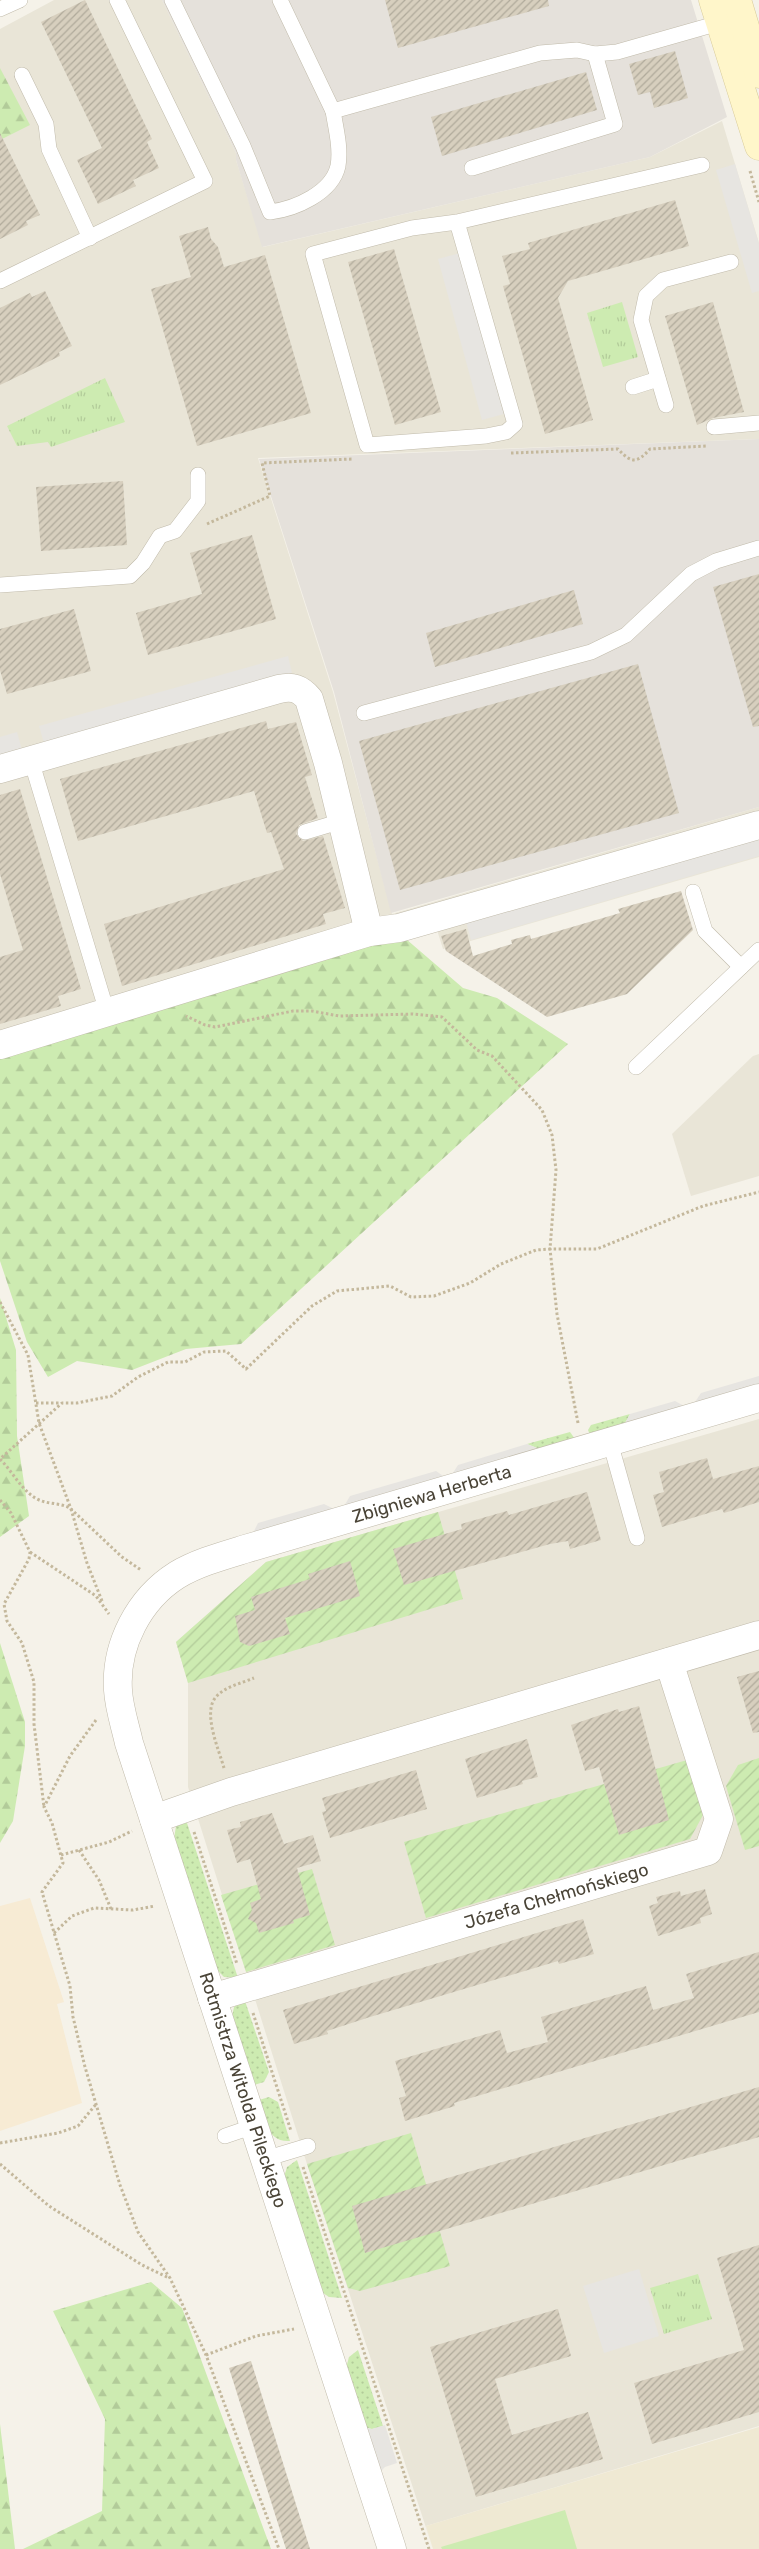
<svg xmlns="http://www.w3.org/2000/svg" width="759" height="2549" viewBox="0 0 759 2549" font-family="Rubik,sans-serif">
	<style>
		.residential { fill: #e9e5d7 }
		.commercial { fill: #f7ebd4 }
		.industrial { fill: #e5e1db }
		.education { fill: #efe9d3 }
		.grass { fill: url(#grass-dots) }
		.forest { fill: url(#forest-firs) }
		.park { fill: url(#park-tufts) }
		.garden { fill: url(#garden-furrows) }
		.pitch { fill: #cdebb1 }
		.parking { fill: #e7e5e1 }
		.building { fill: url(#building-hatch) }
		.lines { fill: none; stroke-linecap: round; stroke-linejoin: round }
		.lane-casing { stroke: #c1bbab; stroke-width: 16 }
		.street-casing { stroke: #c1bbab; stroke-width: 29 }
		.secondary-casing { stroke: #d7ca98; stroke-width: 29 }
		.path { stroke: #c4b89c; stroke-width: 3; stroke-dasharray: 2.5 2.5; stroke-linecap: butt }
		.lane { stroke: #fff; stroke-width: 15 }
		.street { stroke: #fff; stroke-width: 28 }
		.secondary { stroke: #fff6ca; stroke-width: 28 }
		.labels { text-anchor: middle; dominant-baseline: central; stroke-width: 4.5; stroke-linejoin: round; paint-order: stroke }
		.street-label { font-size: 18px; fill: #4a4437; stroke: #fff }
	</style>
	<defs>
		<pattern id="grass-dots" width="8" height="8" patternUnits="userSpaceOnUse" patternTransform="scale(1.25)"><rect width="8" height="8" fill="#cdebb1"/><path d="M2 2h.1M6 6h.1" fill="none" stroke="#b2cb99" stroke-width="1.8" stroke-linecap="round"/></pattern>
		<pattern id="forest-firs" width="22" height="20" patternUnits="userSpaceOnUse" patternTransform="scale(1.25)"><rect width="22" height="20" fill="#cdebb1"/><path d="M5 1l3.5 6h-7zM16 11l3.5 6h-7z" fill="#b2cb99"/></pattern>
		<pattern id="park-tufts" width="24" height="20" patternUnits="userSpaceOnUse" patternTransform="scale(1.25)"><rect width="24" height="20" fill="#cdebb1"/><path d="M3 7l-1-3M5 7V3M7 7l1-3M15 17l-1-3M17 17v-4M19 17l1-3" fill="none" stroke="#b2cb99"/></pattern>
		<pattern id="garden-furrows" width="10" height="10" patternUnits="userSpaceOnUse" patternTransform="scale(1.25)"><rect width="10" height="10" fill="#cdebb1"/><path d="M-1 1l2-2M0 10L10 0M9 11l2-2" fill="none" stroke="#b2cb99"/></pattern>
		<pattern id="building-hatch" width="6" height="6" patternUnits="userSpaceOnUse" patternTransform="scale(1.25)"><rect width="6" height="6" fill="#d7cfbe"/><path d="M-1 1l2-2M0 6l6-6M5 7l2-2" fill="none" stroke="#b0aa9b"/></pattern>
	</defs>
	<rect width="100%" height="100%" fill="#f5f2e9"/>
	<g class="residential">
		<path d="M54,0H162L236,153V160L263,247L650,157L722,121L759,243V439L258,458L333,692L392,914L759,807V857L443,949L437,930L0,1057V29Z"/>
		<path d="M759,1054V1176L691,1196L672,1134L753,1056Z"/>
		<path d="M759,1419V2426L426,2526L433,2549L307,2164L188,1787V1683L176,1642L266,1562Z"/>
	</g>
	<path class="commercial" d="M30,1898L64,2002L57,2004L82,2103L0,2131V1906Z"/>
	<g class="industrial">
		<path d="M162,0H691L727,117L650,157L262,247L236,160V153Z"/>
		<path d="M759,439V807L391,913L334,692L259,459Z"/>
	</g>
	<path class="education" d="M759,2427V2549H433L426,2526Z"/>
	<g class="grass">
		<path d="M630,1414L624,1425L590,1435L588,1430L591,1425Z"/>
		<path d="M570,1432L575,1439L542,1450L527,1444Z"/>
		<path d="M186,1820L238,1978L224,1977L216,1969L174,1839L176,1826Z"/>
		<path d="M244,1998L269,2072L264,2082L254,2085L232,2017L234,2007Z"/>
		<path d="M269,2097L278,2102L290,2141C267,2143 264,2118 259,2100Z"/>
		<path d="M297,2160L342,2298L329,2297L323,2293L284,2177L287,2167Z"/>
		<path d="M358,2350L383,2426L372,2429L367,2428L346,2368L349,2357Z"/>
	</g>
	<g class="forest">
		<path d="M0,68L30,125L0,140Z"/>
		<path d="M406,939L463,988L497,998L568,1044L241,1344L186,1349L132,1370L77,1361L48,1377L27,1342L0,1261V1057L377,941Z"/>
		<path d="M0,1298L16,1350L17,1436L29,1516L0,1537Z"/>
		<path d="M0,1643L25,1722V1746L13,1821L0,1843Z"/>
		<path d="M151,2282L182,2308L271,2549H23L102,2511L105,2419L53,2311Z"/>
		<path d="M0,2424L15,2549H0Z"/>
	</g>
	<g class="park">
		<path d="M622,302L638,357L603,367L587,313Z"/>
		<path d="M105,378L125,422L51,447L48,442L17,446L7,426Z"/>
		<path d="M698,2274L712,2319L664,2334L650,2288Z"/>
	</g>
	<g class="garden">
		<path d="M438,1512L463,1599L188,1683L176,1642L266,1562Z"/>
		<path d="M759,1758V1846L745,1850L726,1786L738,1765Z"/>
		<path d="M687,1760L703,1815L690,1839L426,1918L404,1842Z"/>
		<path d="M312,1869L335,1945L246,1972L221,1895Z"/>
		<path d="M411,2133L450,2266L360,2291L348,2288L307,2164Z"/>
	</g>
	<path class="pitch" d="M565,2510L577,2549H442L441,2547Z"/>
	<g class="parking">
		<path d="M735,164L759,244V291L752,293L716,170Z"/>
		<path d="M460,253L504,414L482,420L438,259Z"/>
		<path d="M288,656L292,673L44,743L39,726Z"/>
		<path d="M17,732L22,750L0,757V737Z"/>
		<path d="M759,836V856L471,940L466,922Z"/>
		<path d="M759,1376V1385L693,1405L701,1393Z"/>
		<path d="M675,1401L686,1407L624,1425L630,1414Z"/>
		<path d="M527,1444L542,1450L451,1476L458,1465Z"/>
		<path d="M436,1471L446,1478L343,1508L350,1496Z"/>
		<path d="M324,1504L336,1510L252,1535L258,1523Z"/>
		<path d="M639,2269L659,2336L604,2353L583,2286Z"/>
		<path d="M385,2425L397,2463L385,2467L381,2471L367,2428L372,2429Z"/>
	</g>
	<g class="building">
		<path d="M85,0L152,139L147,142L159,168L133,180L136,186L98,204L77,160L102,148L41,22Z"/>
		<path d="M385,0H548L549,6L398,48Z"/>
		<path d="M675,51L688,98L654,108L650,92L638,95L629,64Z"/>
		<path d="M586,72L597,110L442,156L431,117Z"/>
		<path d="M0,133L40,215L26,221L28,225L0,239Z"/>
		<path d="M675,200L689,246L568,281L558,298L593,420L545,434L503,286L510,284L502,256L530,249L528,243Z"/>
		<path d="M208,227L211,239L218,247L224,267L265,255L311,413L197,446L151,289L191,277L179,236Z"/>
		<path d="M394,249L441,412L395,425L348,262Z"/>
		<path d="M45,291L72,346L59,352L60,356L0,385V308L30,293L32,297Z"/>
		<path d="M713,302L744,412L713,418L697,425L665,316Z"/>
		<path d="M123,481L127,545L41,551L36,487Z"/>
		<path d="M252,535L276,619L148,655L136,613L202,594L190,553Z"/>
		<path d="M759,574V726L753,727L713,587Z"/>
		<path d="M574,590L583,624L435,667L426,633Z"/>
		<path d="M74,609L91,671L7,694L0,670V629Z"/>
		<path d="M638,664L679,813L400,890L359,741Z"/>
		<path d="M266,721L268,729L296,722L312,775L305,777L318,818L299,825L296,834L303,841L323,836L345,908L323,914L326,924L122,986L104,924L284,869L271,832L267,833L254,791L78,841L60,779Z"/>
		<path d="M20,789L81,989L58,996L61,1006L0,1024V957L23,950L0,874V795Z"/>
		<path d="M681,891L693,930L627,994L547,1017L446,951L441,936L466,929L473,956L512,944L511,940L530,935L531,939L620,913L618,909Z"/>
		<path d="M707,1458L713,1479L759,1466V1502L724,1513L722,1509L662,1527L653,1495L664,1492L659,1472Z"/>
		<path d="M587,1492L601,1540L570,1549L568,1541L550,1544L404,1585L393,1549L462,1529L461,1524L507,1511L509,1515Z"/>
		<path d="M350,1561L360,1596L285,1618L290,1634L249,1646L240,1642L235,1616L255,1610L251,1597L310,1579L308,1574Z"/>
		<path d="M759,1671V1732L753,1733L737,1677Z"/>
		<path d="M639,1706L669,1820L619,1835L599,1767L585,1771L571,1725L618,1709L619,1712Z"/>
		<path d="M527,1739L538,1777L522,1781L523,1784L477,1798L465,1759Z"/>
		<path d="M416,1770L427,1809L330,1838L322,1812L326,1811L322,1798Z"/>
		<path d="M272,1813L284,1844L313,1835L321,1861L297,1868L310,1915L293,1920L294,1923L259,1933L256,1923L248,1919L252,1910L250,1903L261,1899L250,1859L237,1863L227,1830L241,1827L240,1822Z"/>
		<path d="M705,1889L712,1914L700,1918L701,1923L658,1936L649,1906L658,1903L656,1897L680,1891L681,1896Z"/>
		<path d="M583,1919L594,1954L559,1964L558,1961L370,2017L327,2031L328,2034L294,2044L283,2010Z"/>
		<path d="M759,1952V2012L454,2103L455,2106L405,2121L399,2098L406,2096L395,2061L500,2030L507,2053L548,2042L541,2017L646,1986L653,2010L694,1998L686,1974Z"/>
		<path d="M759,2087V2137L365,2253L352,2206Z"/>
		<path d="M759,2245V2412L652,2444L634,2383L744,2350L717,2258Z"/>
		<path d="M558,2309L571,2356L495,2379L512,2435L588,2412L603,2459L476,2497L430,2347Z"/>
		<path d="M251,2361L310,2549H286L229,2368Z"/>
	</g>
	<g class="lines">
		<g class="lane-casing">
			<g id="lane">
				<path d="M172,0L243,146L270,212C295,209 332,193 338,166C341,148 336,129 333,111"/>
				<path d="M280,0L333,111L540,53L577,50L595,54L617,52L719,23"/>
				<path d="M0,9L20,0"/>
				<path d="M22,75L46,124L49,149L90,238"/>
				<path d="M472,168L615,124L595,54"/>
				<path d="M457,222L515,424L506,432L486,436L367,445L313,254L412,228L457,222L702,165"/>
				<path d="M0,281L205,181L117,0"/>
				<path d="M633,387L658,379"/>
				<path d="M666,405L641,320L646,296L663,280L731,262"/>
				<path d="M714,427L759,423"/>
				<path d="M0,585L130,576L143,563L160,536L175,531L198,501V475"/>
				<path d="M364,713L591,652L626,635L691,574L716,561L759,548"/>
				<path d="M31,760L107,1012"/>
				<path d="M305,832L342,821"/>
				<path d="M693,892L705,931L741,967"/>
				<path d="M636,1067L759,950"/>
				<path d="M610,1442L637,1538"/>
				<path d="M225,2136L254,2126"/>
				<path d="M265,2159L308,2146"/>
			</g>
		</g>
		<g class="street-casing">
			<g id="street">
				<path d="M0,769L279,689C292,686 300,688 309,699L328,763L369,932"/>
				<path d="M0,1045L369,932L399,928L759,825"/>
				<path d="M154,1819L231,1792L759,1635"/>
				<path id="s1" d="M212,1998L708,1851L719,1819L669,1662"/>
				<path id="s2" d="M392,2549L129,1743C125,1725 119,1708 118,1690C115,1645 139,1599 177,1575C197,1563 222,1556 245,1549L759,1398"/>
			</g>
		</g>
		<g class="secondary-casing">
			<g id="secondary">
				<path d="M713,0L759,146"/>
				<path d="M737,0L759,74"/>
			</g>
		</g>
		<g class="path">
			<path d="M750,171L759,202"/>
			<path d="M511,453L618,449C632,464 637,463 650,449L706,446"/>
			<path d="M207,524L270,496L262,463L352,459"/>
			<path d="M0,1302L28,1355L39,1423L71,1509L122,1557L141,1570"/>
			<path d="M36,1403H61"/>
			<path d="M578,1423L557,1314L550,1249H597L703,1206L759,1192"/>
			<path d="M0,1500L11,1513L30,1552L29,1559L4,1604L7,1621L22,1643L34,1682V1724L44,1807"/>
			<path d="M30,1552L96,1596L109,1614"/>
			<path d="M102,1601L87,1563L71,1509C61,1502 48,1505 37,1499C21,1490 13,1472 0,1459L62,1403H77L112,1396L138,1377L168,1362H185L204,1352L226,1351L246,1369L312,1306L337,1291L390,1286L411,1297L434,1296L470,1283L501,1264L536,1250L550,1249L556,1170L552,1135L542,1110L492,1056L477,1050L442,1017L413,1014L339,1016L312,1011H293L215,1027L205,1025L186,1016"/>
			<path d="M96,1720L70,1756L44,1807L52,1823L63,1863L42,1892L70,1986L73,2017L85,2067L120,2185L138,2232L170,2278L206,2355L279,2549"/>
			<path d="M224,1768C219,1750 202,1712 216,1697C224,1687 242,1683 254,1678"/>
			<path d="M194,1832L237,1964"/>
			<path d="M79,1850L99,1880L111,1909"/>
			<path d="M61,1855L109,1842L132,1831"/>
			<path d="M54,1933L72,1916L94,1908L133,1910L155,1906"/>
			<path d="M253,2013L291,2131"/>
			<path d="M0,2143L58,2133L78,2126L97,2103"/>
			<path d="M0,2164L49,2206L142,2265L169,2278"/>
			<path d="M303,2167L429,2549"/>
			<path d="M206,2355L256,2336L294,2329"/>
		</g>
		<use href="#lane" class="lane"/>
		<use href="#street" class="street"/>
		<use href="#secondary" class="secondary"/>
	</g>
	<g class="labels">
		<g class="street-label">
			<text stroke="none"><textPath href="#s2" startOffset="1305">Zbigniewa Herberta</textPath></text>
			<text stroke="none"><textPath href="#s1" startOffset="359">Józefa Chełmońskiego</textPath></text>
			<text transform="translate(243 2090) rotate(72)">Rotmistrza Witolda Pileckiego</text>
		</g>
	</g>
</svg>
